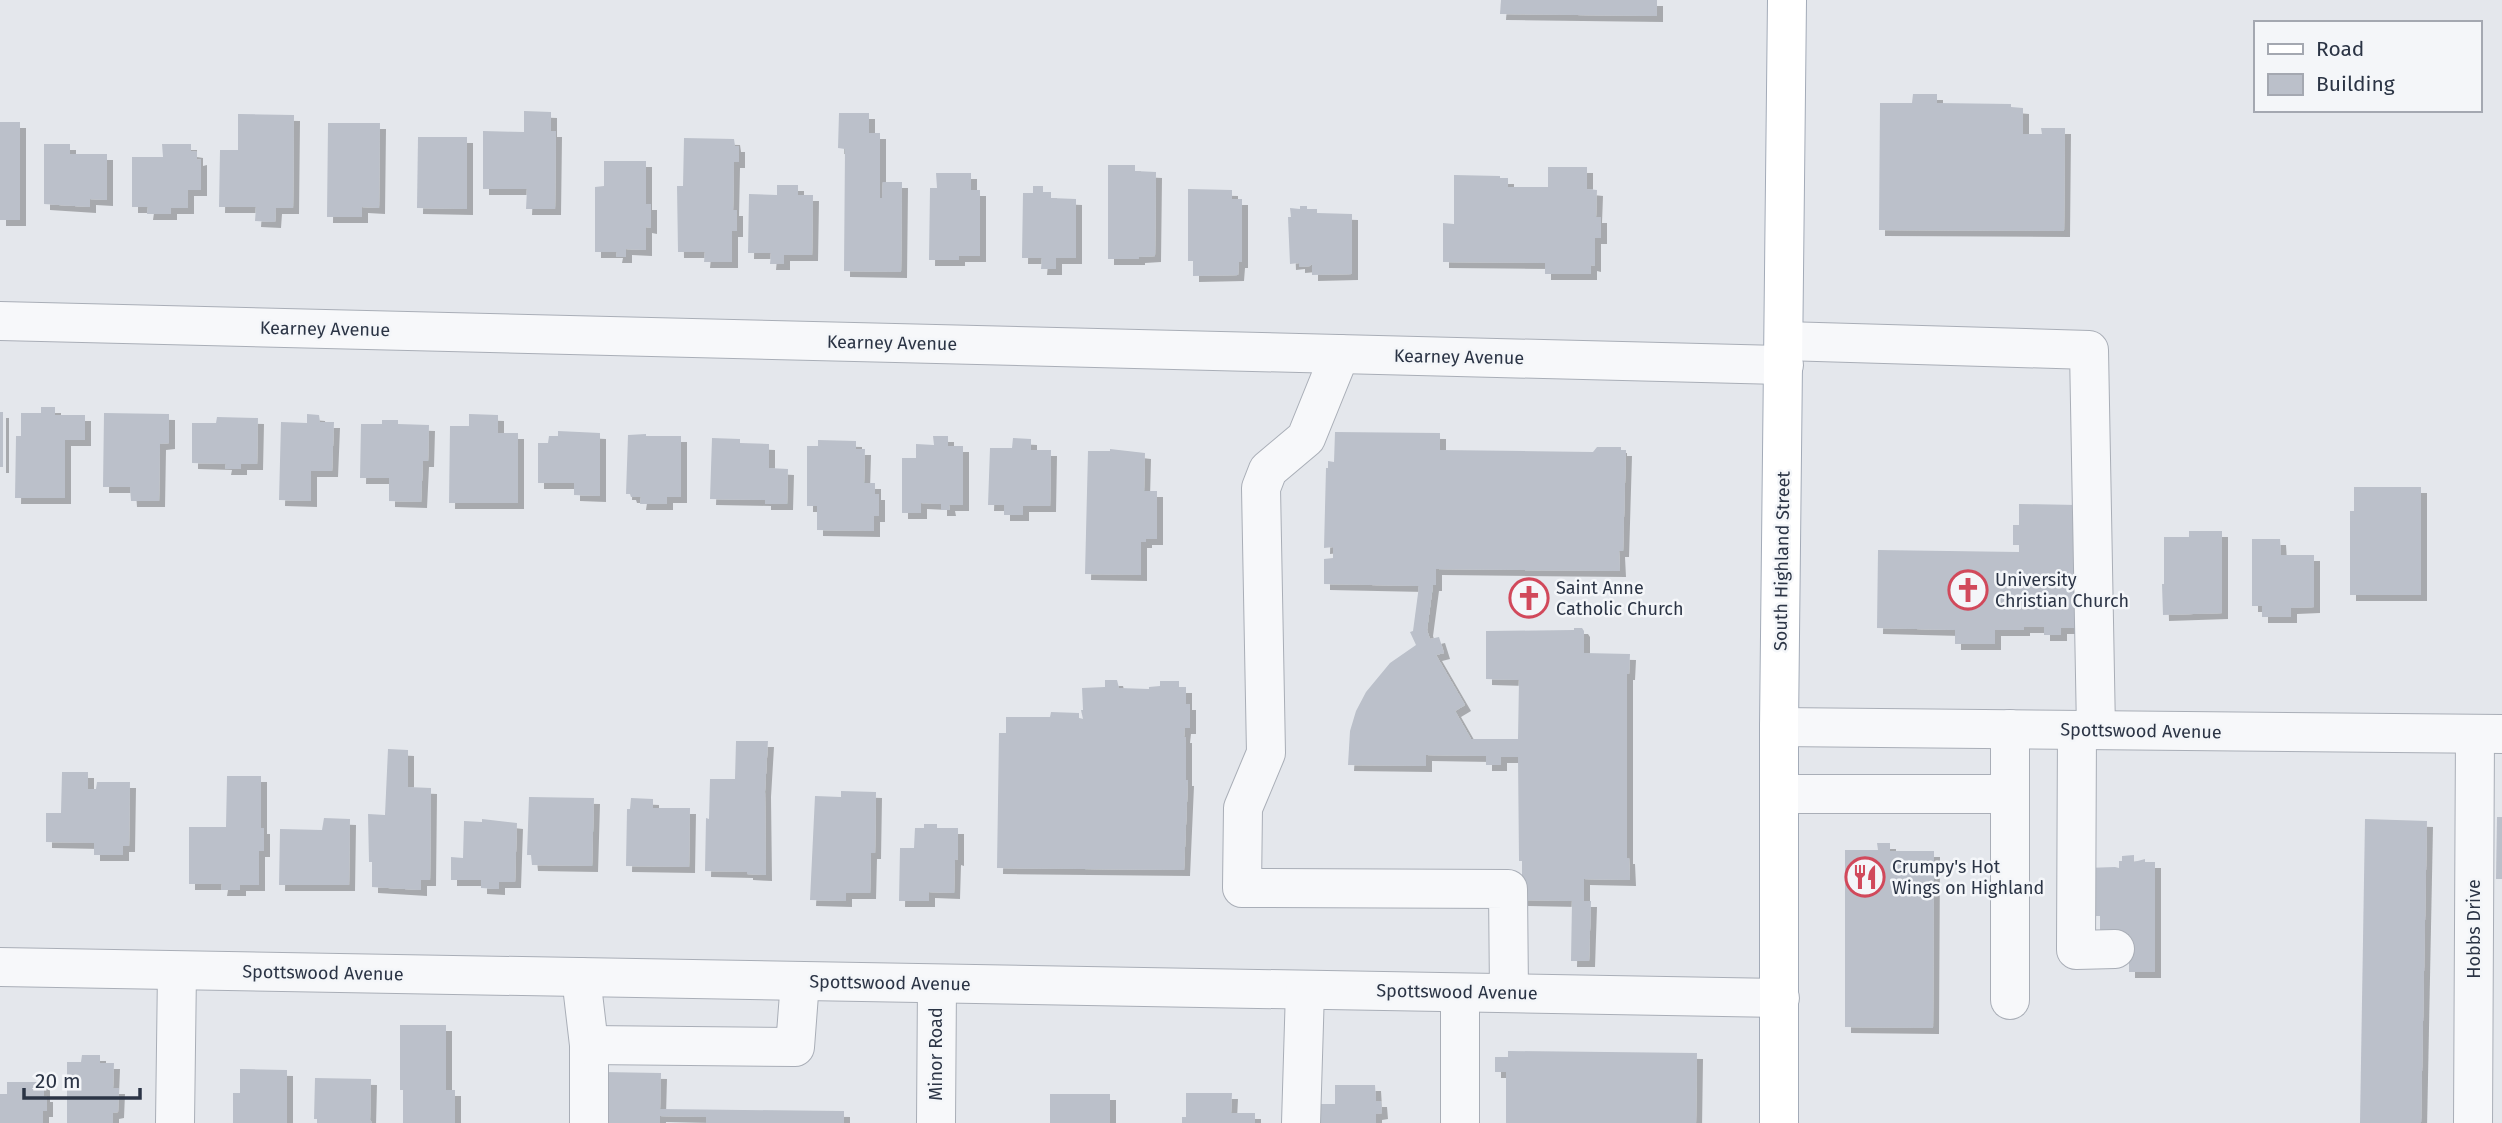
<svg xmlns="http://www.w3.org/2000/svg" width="2502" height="1123" viewBox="0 0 2502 1123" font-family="'Fira Sans',sans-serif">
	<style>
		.building { fill: #bbc0ca; filter: url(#shadow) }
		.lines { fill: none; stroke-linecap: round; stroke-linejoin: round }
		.minor-casing { stroke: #a9aeb7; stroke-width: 40 }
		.major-casing { stroke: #a3abb8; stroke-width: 40 }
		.minor { stroke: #f7f8fa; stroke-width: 38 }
		.major { stroke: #fff; stroke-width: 38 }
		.labels { text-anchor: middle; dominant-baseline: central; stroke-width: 5; stroke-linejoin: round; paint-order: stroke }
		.street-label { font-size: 18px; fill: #2b3445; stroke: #f4f6f9 }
		.poi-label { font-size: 18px; fill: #2b3445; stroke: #f4f6f9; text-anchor: start }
	</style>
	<defs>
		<filter id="shadow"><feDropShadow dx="6" dy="6" stdDeviation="0" flood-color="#0004"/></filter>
	</defs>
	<rect width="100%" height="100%" fill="#e4e7ec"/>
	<g class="building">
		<path d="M1501,0H1657V16L1500,14Z"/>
		<path d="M1913,94H1937V103L2011,104V107L2023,108V134H2042L2041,128H2065L2064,231L1879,230L1880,103H1912Z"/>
		<path d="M524,111L551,112V131H556L555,209H526L527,189H483V131L524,132Z"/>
		<path d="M839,113H869V133H880V198H882L883,182H902L901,272L844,271L845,149L838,148Z"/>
		<path d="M238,114L294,115L293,208H276L275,222L255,221L256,207H219L220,150H238Z"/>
		<rect x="0" y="122" width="20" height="98"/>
		<path d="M328,123H380L379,208L362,207V217H327Z"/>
		<path d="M418,137H467V209L417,208Z"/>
		<path d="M684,138L734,139L735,146H739V162H734L733,210H737V231H732V262H704L705,252H678L677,186H683Z"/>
		<path d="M44,144H70V154H107V200L90,199V207L44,204Z"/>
		<path d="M162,144H191V151L197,152V160L201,159V190H188V208H171V214H147L148,207H132V157H163Z"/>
		<path d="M604,161H646V204H651V228L646,227V250L626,249V257H616L617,252H595V187L604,186Z"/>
		<path d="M1108,165H1135V171L1156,172L1155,256L1139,257V259H1108Z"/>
		<path d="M1548,167H1587V189L1597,190L1596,217H1601V238H1595V266L1591,265V274H1545V263L1443,262V223L1454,224V175L1500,176V178H1508V187H1548Z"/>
		<path d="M936,173H971V190H980V256H959V260H929L930,188H937Z"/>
		<path d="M777,185H798V195H813L812,255H784V264H770L771,253H748L749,194L777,195Z"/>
		<path d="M1033,186H1043V192H1051V198L1076,199V258H1056V269H1041L1042,258H1022L1023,193H1033Z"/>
		<path d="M1188,189L1232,190V199H1242V262H1239L1238,275L1193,276V261H1188Z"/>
		<path d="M1300,206H1307V209H1317V213L1352,214V274L1312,275V264L1310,266L1299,267V263L1290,264L1288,217H1291L1290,208L1300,209Z"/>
		<path d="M41,407H55V415H85V440H65V498H15L16,436H21V413H41Z"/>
		<rect x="0" y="412" width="3" height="55"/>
		<path d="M104,413L169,414V443L160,444L159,501H131L130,487H103Z"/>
		<path d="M307,414L319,415L320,422H334L332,471H311V501L279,500L281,422L307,423Z"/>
		<path d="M469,414L498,415V433H518V503H449L450,426H469Z"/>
		<path d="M217,417L258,418L257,464H241V469H225L226,464L192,463V423H216Z"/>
		<path d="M382,420H398V424L429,425L428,461H423L421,502L389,501V478H360L361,424H382Z"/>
		<path d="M558,431L600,433V496L574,495V483H538V443H548L549,436H558Z"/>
		<path d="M1335,432L1440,433V450L1593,452L1597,447H1621V450H1626L1623,551H1619L1620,571L1436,569V585H1433L1427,630L1430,639L1439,637L1444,653L1436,655L1465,705L1455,711L1471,739H1518L1519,680L1486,679V631L1574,630V628H1582L1584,631V653L1630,654L1629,674H1627V858H1629L1630,880L1584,879V901H1591L1589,961H1571L1572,901L1522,900V861H1519L1518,757H1501V765H1486V756L1426,755V766L1348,765L1350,731L1356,711L1366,692L1390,663L1416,645L1410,632L1413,631L1419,586L1324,584V559L1333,558V547L1324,548L1326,468H1328V461L1334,462Z"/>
		<path d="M646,434V436H681V497H667V504H640L641,497H631L630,494H626L628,435Z"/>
		<path d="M933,436H948V446H963V505H949L950,510H941V504L921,503V513H902V458H916V444L934,445Z"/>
		<path d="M712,438L740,439V443L769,444V468L788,469L787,504H765V500L710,499Z"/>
		<path d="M1013,438L1031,439V450H1051L1050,506H1023V515H1004V505H988L990,448H1012Z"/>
		<path d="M818,440L856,441V449H865L864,483H875V494H879V516H874V531L817,530V506H807V446H818Z"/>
		<path d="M1110,449L1145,453L1144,491H1157V539H1146V542H1141V575L1085,574L1088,451H1110Z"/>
		<path d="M2354,487H2421V595H2350V511H2354Z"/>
		<path d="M2019,504L2078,505L2077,628H2061V635H2044V627H2024V630H1995V644H1955V630L1877,628L1878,550L2019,552V545H2013V525H2019Z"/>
		<path d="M2189,531H2222V613L2163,615L2162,584H2164V537H2189Z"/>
		<path d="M2252,539H2280L2281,555H2314V607L2291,608V617H2262V606H2252Z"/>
		<path d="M1105,680H1117L1119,688L1149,689V687L1160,686V681H1179V687H1186V704H1190V728H1185L1184,737H1186V780H1188L1184,870L997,868L999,733H1006V717H1050L1051,712L1079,713V718L1083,719L1081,710H1083L1082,688L1105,687Z"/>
		<path d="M736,741H768L765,791L766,875L747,874V872L705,871L706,818L709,819L710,779H735Z"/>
		<path d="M388,749L408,750V787L431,788L430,880H421V890L372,887V862H369L368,814L385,815Z"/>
		<path d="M62,772H88V789H96L97,782H130L129,846H123V855H94V843L46,842V813H61Z"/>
		<path d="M227,776H261V828H264V851H259V885H240V890H221L222,884H189V827H226Z"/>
		<path d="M841,791L876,792L875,853H871L870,893H846V901L810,900L815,796L841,797Z"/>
		<path d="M529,797L594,798L592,866L532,865L531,855H527Z"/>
		<path d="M631,798L653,799V808H690L689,867L626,866L627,809H630Z"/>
		<path d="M2497,817H2502V879H2496Z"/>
		<path d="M324,818L350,819L349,885H279L280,829L322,830Z"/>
		<path d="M482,819L517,823L515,882H499V889L481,888V880H451V857L463,858L464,821L482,822Z"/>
		<path d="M2365,819L2427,821L2421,1123H2360Z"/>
		<path d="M924,824H937V828H958V860L955,859L954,893L929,892V901H899L900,848H914L915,828H924Z"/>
		<path d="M1877,843H1890V851H1934L1933,1028L1845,1027V850H1878Z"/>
		<path d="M2134,855V862L2145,859V862H2155V972H2129V934H2100V916H2096L2095,895L2086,868L2115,867L2119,868V861H2122V856Z"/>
		<path d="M400,1025H446V1090H455V1123H403V1090H400Z"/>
		<path d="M1508,1051L1697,1053L1696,1123H1506V1072H1495V1057H1508Z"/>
		<path d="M82,1055H100V1063H114L113,1088H119L118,1112L113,1113V1123H67V1062H81Z"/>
		<path d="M240,1069L287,1070V1123H233V1093H240Z"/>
		<path d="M603,1072L661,1073L660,1109L844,1111V1123H706V1117L660,1116V1123H602Z"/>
		<path d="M315,1078L371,1079L370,1120L372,1123H317V1119H314Z"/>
		<path d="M7,1082H44V1096H47V1111H43V1123H0V1094H7Z"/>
		<path d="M1335,1085H1375L1376,1101H1381L1382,1113L1376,1114V1123H1321V1104H1335Z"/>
		<path d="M1186,1093H1232L1231,1113H1255V1123H1182V1117H1186Z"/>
		<rect x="1050" y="1094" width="60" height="29"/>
	</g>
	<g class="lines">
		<g class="minor-casing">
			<g id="minor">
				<path d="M0,321L1784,365"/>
				<path d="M1784,341L2089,350L2096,730"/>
				<path d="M1340,354L1306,438L1268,470L1261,488L1266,753L1243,808L1242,888L1508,889L1509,993"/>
				<path d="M1779,727L2502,734"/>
				<path d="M2077,730L2076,950L2115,949"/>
				<path d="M1780,794H2009"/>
				<path d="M0,967L1780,998"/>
				<path d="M581,977L589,1045V1123"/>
				<path d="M2010,1000V729"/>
				<path d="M589,1045L795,1047L800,981"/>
				<path d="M175,1123L177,971"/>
				<path d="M936,1123L937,984"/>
				<path d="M1301,1123L1305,990"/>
				<path d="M1460,1123V993"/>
				<path d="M2473,1123L2475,734"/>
			</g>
		</g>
		<g class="major-casing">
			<path id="major" d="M1779,1123V727L1787,0"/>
		</g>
		<use href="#minor" class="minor"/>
		<use href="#major" class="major"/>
	</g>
	<defs>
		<g id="church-ring" transform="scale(2.0125)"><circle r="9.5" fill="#f4f6f9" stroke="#d1495b" stroke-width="1.5"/><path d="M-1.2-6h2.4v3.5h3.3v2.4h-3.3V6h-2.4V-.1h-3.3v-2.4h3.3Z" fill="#d1495b"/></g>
		<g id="restaurant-ring" transform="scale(2.0125)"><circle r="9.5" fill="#f4f6f9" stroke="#d1495b" stroke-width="1.5"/><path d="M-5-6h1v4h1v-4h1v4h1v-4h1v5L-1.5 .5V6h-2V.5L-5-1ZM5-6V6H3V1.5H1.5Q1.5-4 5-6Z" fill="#d1495b"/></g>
	</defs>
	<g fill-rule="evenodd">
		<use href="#church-ring" x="1968" y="590"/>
		<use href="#church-ring" x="1529" y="598"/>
		<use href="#restaurant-ring" x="1865" y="877"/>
	</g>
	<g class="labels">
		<g class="street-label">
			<text transform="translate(325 329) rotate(1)">Kearney Avenue</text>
			<text transform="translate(892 343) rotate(1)">Kearney Avenue</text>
			<text transform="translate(1459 357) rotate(1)">Kearney Avenue</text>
			<text transform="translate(1782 561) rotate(-89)">South Highland Street</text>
			<text transform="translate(2141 731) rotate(1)">Spottswood Avenue</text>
			<text transform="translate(2474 929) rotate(-90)">Hobbs Drive</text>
			<text transform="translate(323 973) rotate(1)">Spottswood Avenue</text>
			<text transform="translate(890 983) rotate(1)">Spottswood Avenue</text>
			<text transform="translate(1457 992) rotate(1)">Spottswood Avenue</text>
			<text transform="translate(936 1054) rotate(-90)">Minor Road</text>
		</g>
		<g class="poi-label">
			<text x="1995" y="580">University<tspan x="1995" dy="21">Christian Church</tspan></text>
			<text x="1556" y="588">Saint Anne<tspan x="1556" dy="21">Catholic Church</tspan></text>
			<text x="1892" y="867">Crumpy's Hot<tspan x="1892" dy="21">Wings on Highland</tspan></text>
		</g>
	</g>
	<rect x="2254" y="21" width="228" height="91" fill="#f4f6f9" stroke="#a4a8b1" stroke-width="2"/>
	<rect x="2268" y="44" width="35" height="10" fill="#ffffff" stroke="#a4a8b1" stroke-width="2"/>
	<text x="2316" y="56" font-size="21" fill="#2b3445">Road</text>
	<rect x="2268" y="74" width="35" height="21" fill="#bbc0ca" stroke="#a4a8b1" stroke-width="2"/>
	<text x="2316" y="91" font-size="21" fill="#2b3445">Building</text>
	<path d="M24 1088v10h116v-10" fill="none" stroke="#2b3445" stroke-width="3.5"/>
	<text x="35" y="1088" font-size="21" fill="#2b3445" stroke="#f4f6f9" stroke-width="5" paint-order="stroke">20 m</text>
</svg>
